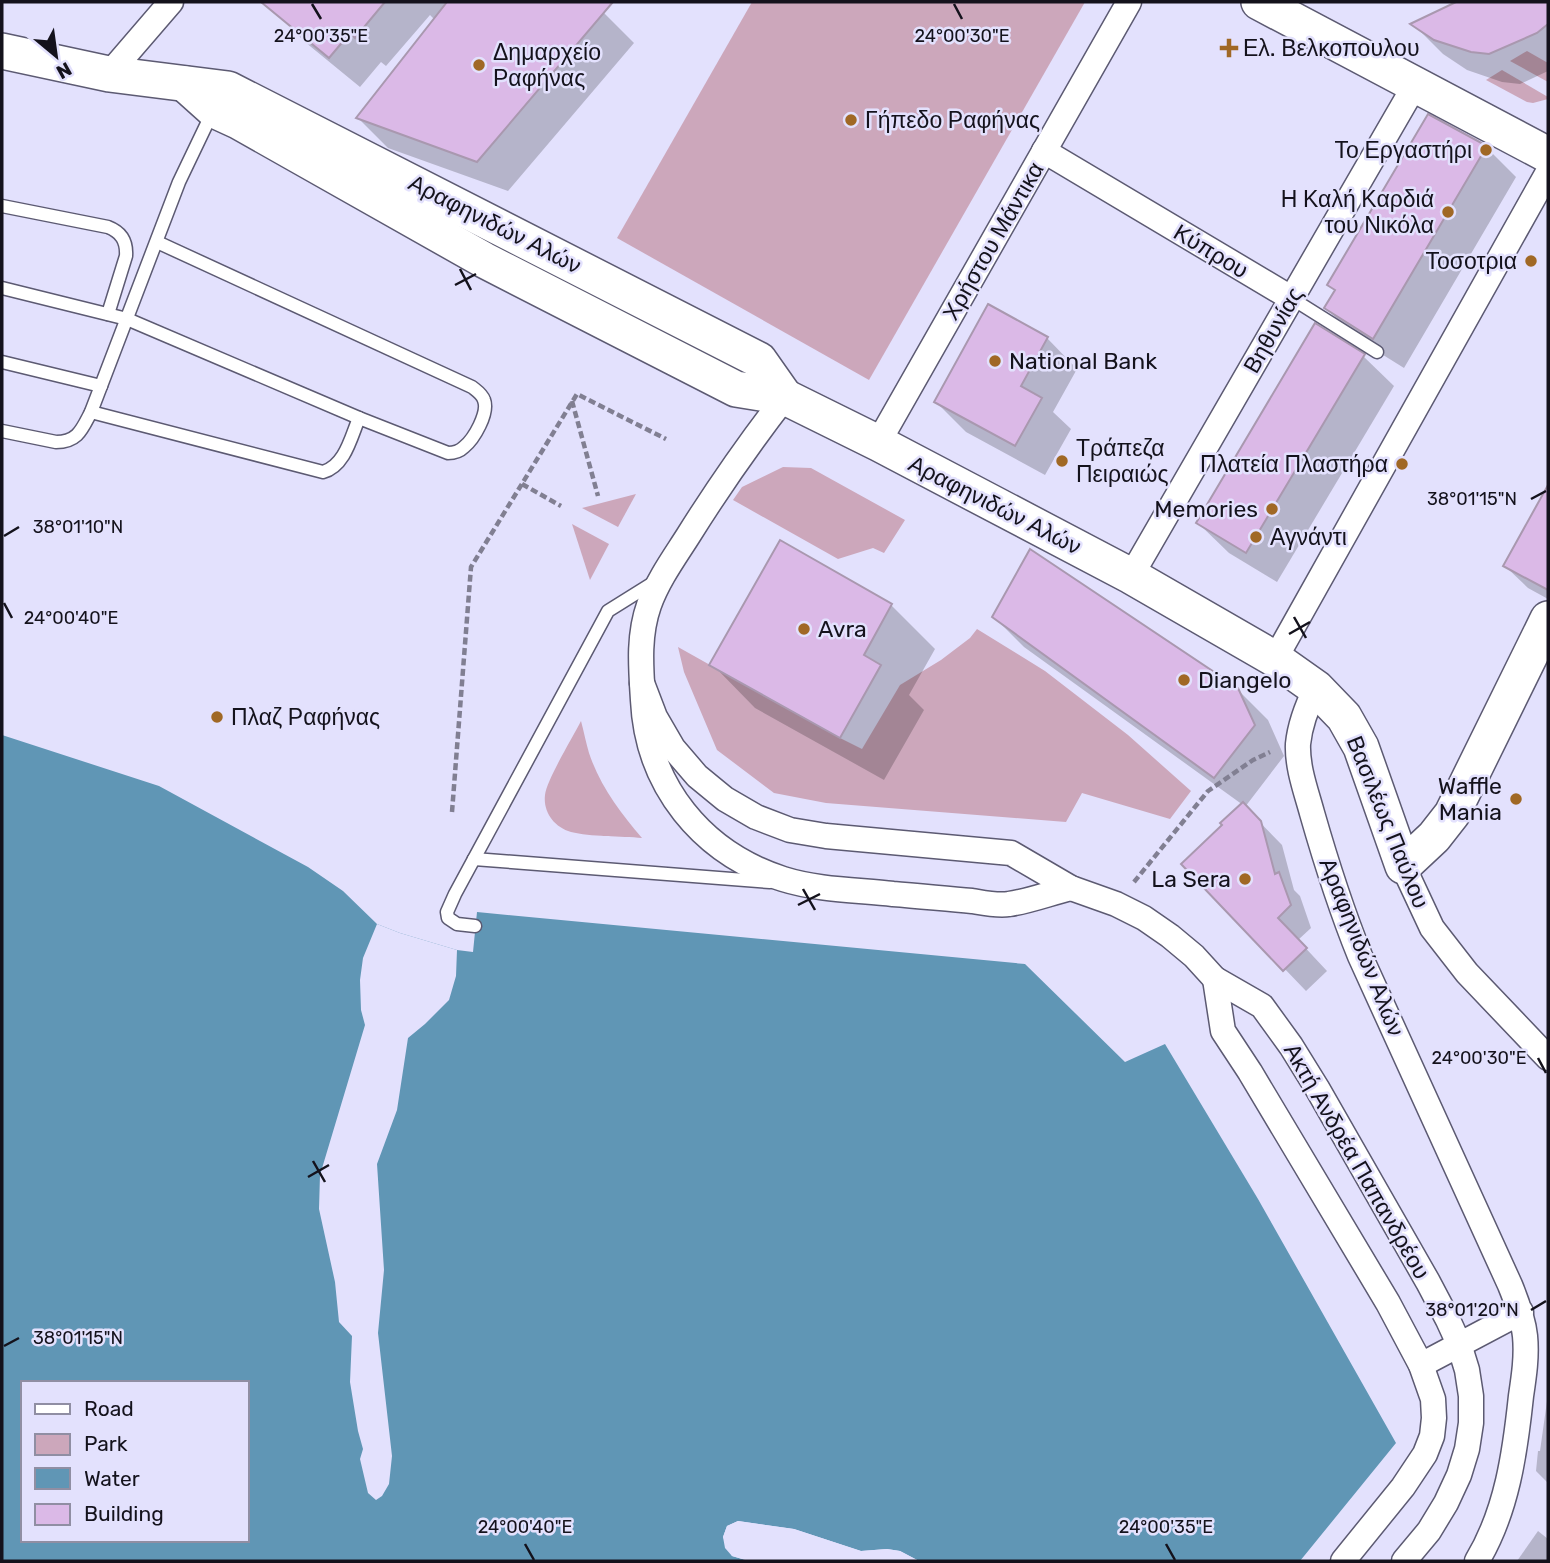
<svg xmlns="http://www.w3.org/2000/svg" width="1550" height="1563" viewBox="0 0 1550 1563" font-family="Rubik,sans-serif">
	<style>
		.green { fill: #cca7bb }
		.water { fill: #6096b5; fill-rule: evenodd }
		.pier { fill: #e3e1fd }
		.shadow { fill: #0003 }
		.building { fill: #dbb9e7; stroke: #a998af; stroke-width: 2 }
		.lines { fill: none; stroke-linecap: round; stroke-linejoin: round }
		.lane-casing { stroke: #5c5a72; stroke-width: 15 }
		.street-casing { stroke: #5c5a72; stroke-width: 27 }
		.secondary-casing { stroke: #5c5a72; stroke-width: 38 }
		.path { stroke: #817f92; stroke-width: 4.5; stroke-dasharray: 7 3.5; stroke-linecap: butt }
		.lane { stroke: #fff; stroke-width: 12 }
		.street { stroke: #fff; stroke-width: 24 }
		.secondary { stroke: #fff; stroke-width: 35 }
		.ticks { fill: none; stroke: #14121c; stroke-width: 2.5 }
		.poi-dot { fill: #a06825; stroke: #e3e1fd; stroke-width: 2.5 }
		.labels { text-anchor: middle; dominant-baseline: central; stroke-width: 5; stroke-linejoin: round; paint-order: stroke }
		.poi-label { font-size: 23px; fill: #14121c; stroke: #e3e1fd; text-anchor: start }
		.street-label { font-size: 23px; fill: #14121c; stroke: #e3e1fd }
		.ticks-label { font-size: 18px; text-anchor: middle; fill: #14121c; stroke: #e3e1fd; stroke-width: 5; stroke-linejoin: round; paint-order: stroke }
	</style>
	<rect width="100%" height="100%" fill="#e3e1fd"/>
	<g class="green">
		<path d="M752,2H1085L869,380L617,238Z"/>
		<path d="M1527,51L1548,63V82L1510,61Z"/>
		<path d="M1502,70L1548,97V99L1533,103L1527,102L1486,80Z"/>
		<path d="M783,467L811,468L905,520L884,553L873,548L838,559L733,500L742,487Z"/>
		<path d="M636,494L618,527L582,508Z"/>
		<path d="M572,524L609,544L590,580Z"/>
		<path d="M977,629L1045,671L1128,735L1191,791L1170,819L1082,793L1066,822L826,803L774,793L717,750L684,672L678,647L840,738L862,749L900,685L941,660L970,638Z"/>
		<path d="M581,721C584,732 586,743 589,753C600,786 620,812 642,838C622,836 590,837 571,832C554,827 543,812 545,795C547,779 573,737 581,721Z"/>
	</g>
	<path class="water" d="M2,735L159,786L308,867L343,891L377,924L400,933L457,950L473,952L477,912L1025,964L1125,1062L1165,1044L1258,1199L1396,1443L1300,1561H919L900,1551L887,1549L861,1551L794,1529L738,1521L727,1526L723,1537L732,1556L749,1561H2ZM23,1383H247V1540H23Z"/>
	<g class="pier">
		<path d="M377,924L400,933L457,950L456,976L449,1000L425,1024L408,1038L397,1110L377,1164L384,1270L378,1333L392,1456L389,1484L382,1496L376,1500L368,1493L360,1459L363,1449L358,1431L350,1382L352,1336L339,1322L335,1282L319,1209L320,1175L365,1025L361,1010L360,980L363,958Z"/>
		<path d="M738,1521L794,1529L861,1551L887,1549L900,1551L919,1561H911L899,1555L887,1552L860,1554L794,1532L739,1525L729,1528L727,1537L728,1546L734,1553L751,1558L753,1561H749L732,1556L725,1548L723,1537L727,1526Z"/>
	</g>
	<g class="shadow">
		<path d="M284,2H590L604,13L634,43L508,191L388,148L358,118L435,20L430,15L386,66L381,62L360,87L305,42L275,12Z"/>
		<path d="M1460,2H1548V71L1520,84L1502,82L1467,70L1443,54L1413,24Z"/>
		<path d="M1486,147L1516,177L1404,368L1356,338L1326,308L1336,292L1329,285Z"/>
		<path d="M1047,338L1077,369L1053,412L1071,429L1045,475L966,432L936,402Z"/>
		<path d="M1363,356L1394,386L1277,582L1229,553L1198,523Z"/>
		<path d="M1548,489V599L1528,588L1505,566Z"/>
		<path d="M781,543L891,605L935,649L909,695L924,710L884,780L755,708L712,664Z"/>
		<path d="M994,617L1237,689L1268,720L1284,756L1245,807L1282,845L1294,890L1300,896L1311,928L1298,940L1327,971L1306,991L1184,864L1243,805L1024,647Z"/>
		<path d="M1548,1394V1483L1536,1471L1538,1451H1540Z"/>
		<path d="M1538,1531L1548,1539V1561H1517Z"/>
	</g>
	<g class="building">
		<path d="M261,2H385L355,38L350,33L329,58Z"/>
		<path d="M447,2H613L477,162L356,118Z"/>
		<path d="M1456,2H1548V24L1537,33L1489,54L1471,52L1434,40L1410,24Z"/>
		<path d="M1428,114L1487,146L1373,339L1324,308L1335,290L1327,285Z"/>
		<path d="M988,304L1048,337L1021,386L1042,398L1015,446L934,402Z"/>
		<path d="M1315,323L1365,354L1246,553L1196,523Z"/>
		<path d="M1548,485V590L1503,566Z"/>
		<path d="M780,540L892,604L864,655L881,665L840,738L709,665Z"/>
		<path d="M1030,549L1238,688L1255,725L1214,778L992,617Z"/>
		<path d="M1243,802L1261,821L1275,874L1279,872L1291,905L1278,918L1307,948L1283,971L1181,864L1222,825L1220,823Z"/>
	</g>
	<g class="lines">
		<g class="lane-casing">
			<g id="lane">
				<path d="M2,206L108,227C121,232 127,241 126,256L108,314"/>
				<path d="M2,288L127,319L359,418"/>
				<path d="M1291,298L1377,352"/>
				<path d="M2,362L101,386"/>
				<path d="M91,412L323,472C345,466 351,437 359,418L448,453C454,453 459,452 464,447C474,439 489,413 484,400C482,394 477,391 472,387L157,242"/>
				<path d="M2,431L56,442C78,442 82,429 91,412L179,182L212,113"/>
				<path d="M474,859L770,882"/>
				<path d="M475,926L457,924L448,918L447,912L455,894L608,611L656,581"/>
			</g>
		</g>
		<g class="street-casing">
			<g id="street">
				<path d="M109,74L171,2"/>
				<path d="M1044,151L1291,298"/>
				<path d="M785,397C750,442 718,488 688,536C674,558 658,580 649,605C638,636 641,668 643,700C647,786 702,853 783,879C818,890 857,890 893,894C920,896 946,899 972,901C984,903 998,906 1009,904C1030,901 1050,893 1071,888"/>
				<path d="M878,443L1129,2"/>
				<path d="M1131,576L1415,85"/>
				<path d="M1275,659L1548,172"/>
				<path d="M642,683L655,717L673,748L697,776L725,799L756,817L790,830L826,836L1011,853L1071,888L1116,904L1144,918L1170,936L1194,956L1215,979L1262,1006L1291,1046L1317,1088L1428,1282L1448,1320L1459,1344L1467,1370L1471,1396V1423L1467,1449L1459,1475L1446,1503L1429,1531L1404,1561"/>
				<path d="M1316,688C1307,706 1300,724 1298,744C1297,767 1306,791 1312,813C1326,862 1341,909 1360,956L1510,1285C1517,1302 1523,1318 1525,1336C1527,1356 1524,1376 1521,1396C1515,1453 1507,1511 1477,1561"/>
				<path d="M1403,866L1432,928L1467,973L1548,1058"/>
				<path d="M1215,979L1223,1031L1250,1072L1388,1303L1421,1365L1433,1399L1434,1418L1432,1436L1425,1454L1403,1487L1343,1561"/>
				<path d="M1421,1365L1521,1312"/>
			</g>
		</g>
		<g class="secondary-casing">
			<g id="secondary">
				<path d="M1259,2L1548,155"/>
				<path d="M2,51L109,74L228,89L759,360L785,397"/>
				<path d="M185,84L214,110L238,121L484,260L736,389L785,397L878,443L1131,576L1275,659L1316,688L1344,717L1361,747L1403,866L1434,837L1452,814L1548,619"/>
			</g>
		</g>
		<g class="path">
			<path d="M572,401L598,496"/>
			<path d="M522,484L561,506"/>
			<path d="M452,812L471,567L577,394L666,439"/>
			<path d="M1134,882L1208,791L1253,760L1270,752"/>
		</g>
		<use href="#lane" class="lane"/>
		<use href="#street" class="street"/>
		<use href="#secondary" class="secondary"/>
	</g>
	<path class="ticks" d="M312,4L321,19M954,4L962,19M460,269L471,290M455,285L476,274M1531,499L1546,491M4,536L19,527M4,603L12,618M1294,617L1306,638M1289,634L1310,622M803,889L815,910M798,905L820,894M1538,1058L1546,1073M313,1161L325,1182M308,1177L329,1165M1531,1310L1546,1301M4,1346L19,1338M525,1544L534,1560M1166,1544L1175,1560"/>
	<g class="poi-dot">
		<path d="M1225.5 37.5h7v7h7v7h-7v7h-7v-7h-7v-7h7z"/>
		<circle cx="479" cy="65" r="7"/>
		<circle cx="851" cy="120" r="7"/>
		<circle cx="1486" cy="150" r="7"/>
		<circle cx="1448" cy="212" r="7"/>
		<circle cx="1531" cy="261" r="7"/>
		<circle cx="995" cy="361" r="7"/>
		<circle cx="1062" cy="461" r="7"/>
		<circle cx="1402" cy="464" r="7"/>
		<circle cx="1272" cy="509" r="7"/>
		<circle cx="1256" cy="537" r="7"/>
		<circle cx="804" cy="629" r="7"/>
		<circle cx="1184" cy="680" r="7"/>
		<circle cx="217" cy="717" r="7"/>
		<circle cx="1516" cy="799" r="7"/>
		<circle cx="1245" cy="879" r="7"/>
	</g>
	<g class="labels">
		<g class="poi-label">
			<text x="1243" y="48">Ελ. Βελκοπουλου</text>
			<text x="493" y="52">Δημαρχείο<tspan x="493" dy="26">Ραφήνας</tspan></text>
			<text x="865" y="120">Γήπεδο Ραφήνας</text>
			<text x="1472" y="150" text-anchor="end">Το Εργαστήρι</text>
			<text x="1434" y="199" text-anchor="end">Η Καλή Καρδιά<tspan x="1434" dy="26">του Νικόλα</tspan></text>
			<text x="1517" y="261" text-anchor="end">Τοσοτρια</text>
			<text x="1009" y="361">National Bank</text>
			<text x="1076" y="448">Τράπεζα<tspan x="1076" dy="26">Πειραιώς</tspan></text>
			<text x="1388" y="464" text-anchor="end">Πλατεία Πλαστήρα</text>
			<text x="1258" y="509" text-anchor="end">Memories</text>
			<text x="1270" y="537">Αγνάντι</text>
			<text x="818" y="629">Avra</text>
			<text x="1198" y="680">Diangelo</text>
			<text x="231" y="717">Πλαζ Ραφήνας</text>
			<text x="1502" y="786" text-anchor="end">Waffle<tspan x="1502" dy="26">Mania</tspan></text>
			<text x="1231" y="879" text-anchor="end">La Sera</text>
		</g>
		<g class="street-label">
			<text transform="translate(495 224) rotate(27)">Αραφηνιδών Αλών</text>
			<text transform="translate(993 241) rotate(-60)">Χρήστου Μάντικα</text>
			<text transform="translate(1211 251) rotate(31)">Κύπρου</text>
			<text transform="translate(1273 330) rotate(-60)">Βηθυνίας</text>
			<text transform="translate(995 505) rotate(27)">Αραφηνιδών Αλών</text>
			<text transform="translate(1388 822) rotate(68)">Βασιλέως Παύλου</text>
			<text transform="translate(1362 947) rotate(68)">Αραφηνιδών Αλών</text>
			<text transform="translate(1357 1161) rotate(60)">Ακτή Ανδρέα Παπανδρέου</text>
		</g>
	</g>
	<g class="ticks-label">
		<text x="321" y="42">24°00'35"E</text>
		<text x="962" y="42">24°00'30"E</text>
		<text x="1472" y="505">38°01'15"N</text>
		<text x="78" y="533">38°01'10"N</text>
		<text x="71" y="624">24°00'40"E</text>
		<text x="1479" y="1064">24°00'30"E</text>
		<text x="1472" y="1316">38°01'20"N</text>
		<text x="78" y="1344">38°01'15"N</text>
		<text x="525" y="1533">24°00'40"E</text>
		<text x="1166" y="1533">24°00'35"E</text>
	</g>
	<rect width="1550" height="1563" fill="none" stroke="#14121c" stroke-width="7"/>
	<rect x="21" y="1381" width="228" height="161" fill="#e3e1fd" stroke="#908ea3" stroke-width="2"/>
	<rect x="35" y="1404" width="35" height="10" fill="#ffffff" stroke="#908ea3" stroke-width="2"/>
	<text x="84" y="1416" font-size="21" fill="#14121c">Road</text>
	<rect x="35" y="1434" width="35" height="21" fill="#cca7bb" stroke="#908ea3" stroke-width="2"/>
	<text x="84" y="1451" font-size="21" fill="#14121c">Park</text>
	<rect x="35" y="1468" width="35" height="21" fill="#6096b5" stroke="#908ea3" stroke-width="2"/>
	<text x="84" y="1486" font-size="21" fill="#14121c">Water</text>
	<rect x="35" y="1504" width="35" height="21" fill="#dbb9e7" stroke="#908ea3" stroke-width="2"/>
	<text x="84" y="1521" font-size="21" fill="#14121c">Building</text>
	<g transform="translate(56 56) rotate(151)" stroke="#e3e1fd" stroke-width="5" paint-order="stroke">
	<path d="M0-5L12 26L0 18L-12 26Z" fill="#14121c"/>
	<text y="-10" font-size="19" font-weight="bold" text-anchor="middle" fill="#14121c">N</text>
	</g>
</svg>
